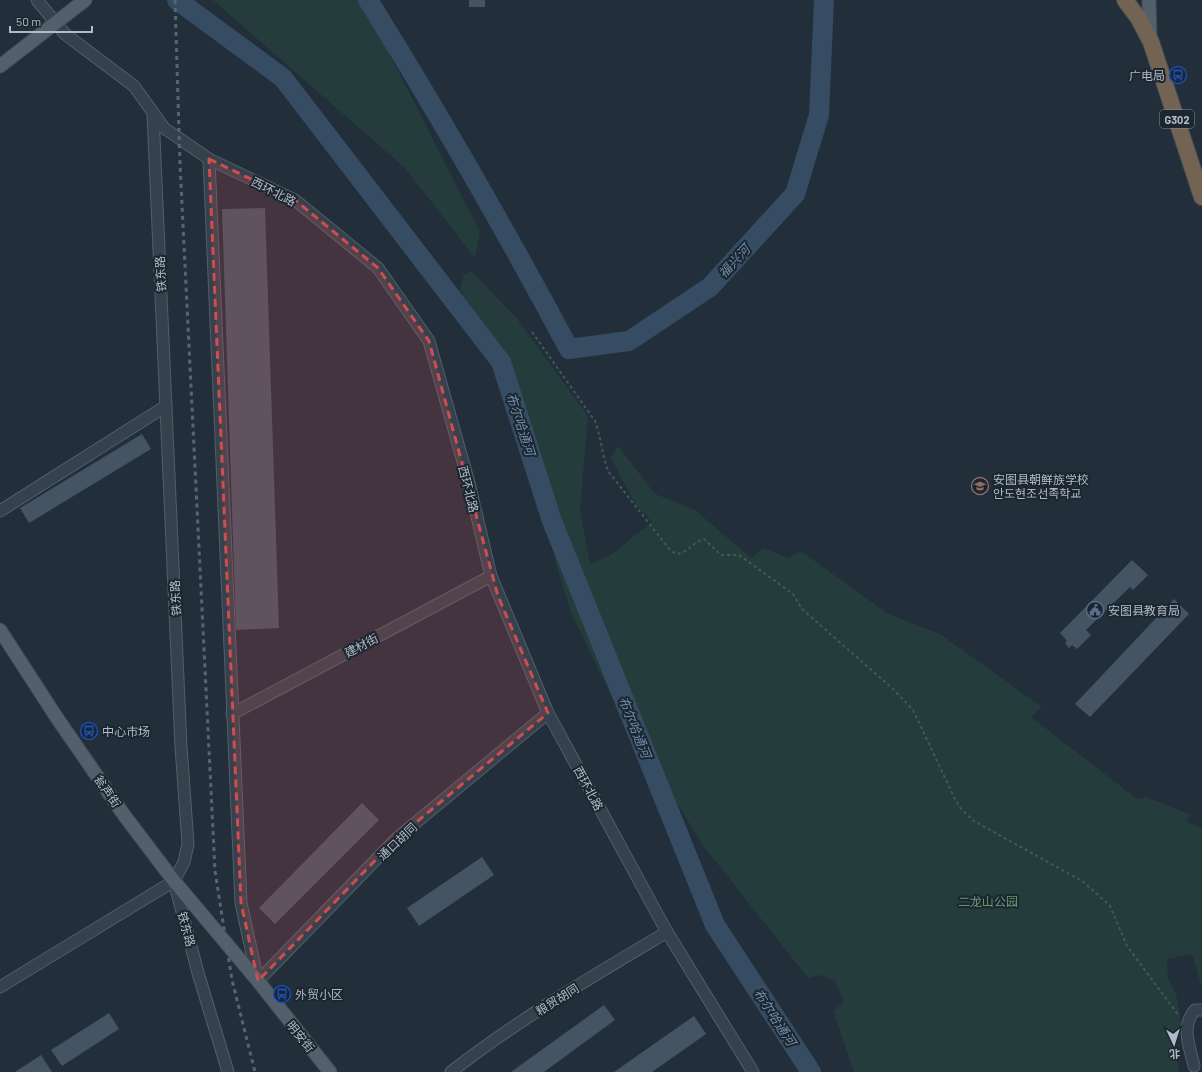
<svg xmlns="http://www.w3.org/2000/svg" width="1202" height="1072" viewBox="0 0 1202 1072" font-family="Barlow,'Noto Sans SC','Noto Sans KR',sans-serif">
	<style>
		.green { fill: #243c3c }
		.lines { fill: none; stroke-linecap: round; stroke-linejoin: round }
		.river { stroke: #354c63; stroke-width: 20 }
		.building { fill: #455462 }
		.minor-casing { stroke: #545e69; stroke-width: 13 }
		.major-casing { stroke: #3f4a54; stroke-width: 15 }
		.highway-casing { stroke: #414b56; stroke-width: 18 }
		.path { stroke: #415959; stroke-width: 2; stroke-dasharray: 3 3; stroke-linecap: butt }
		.minor { stroke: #35414c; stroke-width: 11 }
		.major { stroke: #53606c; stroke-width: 13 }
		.highway { stroke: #726352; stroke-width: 16 }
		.rail { stroke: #576573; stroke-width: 3; stroke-dasharray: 4 4; stroke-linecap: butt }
		.marked { fill: #cd4d50; fill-opacity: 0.2; stroke: #cd4d50; stroke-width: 3; stroke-dasharray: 8 5; stroke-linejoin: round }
		.labels { text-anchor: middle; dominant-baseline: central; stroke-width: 4; stroke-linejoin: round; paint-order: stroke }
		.shield { fill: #1b2630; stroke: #848e9a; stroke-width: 1 }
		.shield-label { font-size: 11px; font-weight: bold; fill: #b1bbc7 }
		.poi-label { font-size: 12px; fill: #b1bbc7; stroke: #1b2630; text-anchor: start }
		.street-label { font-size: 12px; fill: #b1bbc7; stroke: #1b2630 }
		.park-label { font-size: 12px; fill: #67996e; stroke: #1b2630 }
		.water-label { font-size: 13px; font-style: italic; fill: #708fac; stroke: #1b2630 }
	</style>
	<rect width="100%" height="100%" fill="#222f3b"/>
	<g class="green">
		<path d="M213,0H362L480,232L475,258L405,168Z"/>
		<path d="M471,271L515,316L588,416L580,511L590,564L609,556L652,522L634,502L611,458L618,446L655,494L695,510L751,558L764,548L788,558L801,551L888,614L940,634L1042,707L1031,717L1137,799L1146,797L1189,814L1187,822L1202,828V988L1192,954L1167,959L1168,979L1176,994L1182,1027L1173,1037L1179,1072H854L833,1011L844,1002L835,981L820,975L808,978L702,844L612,697L572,615L556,564L539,454L460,290L464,275Z"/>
	</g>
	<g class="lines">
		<g class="river">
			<path d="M177,0L283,78L501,362L552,521L715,925L811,1072"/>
			<path d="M368,0C439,114 506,231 569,349L629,341L710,287L795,194L819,115L824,0"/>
		</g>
	</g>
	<g class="building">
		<rect x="469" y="0" width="16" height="7"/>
		<path d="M265,208L279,628L236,630L222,209Z"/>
		<path d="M142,434L151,449L29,523L20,508Z"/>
		<path d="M1132,560L1148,575L1133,590L1130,587L1086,630L1091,635L1077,649L1072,645L1069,648L1065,643L1067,641L1060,633Z"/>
		<path d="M1174,599L1189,614L1090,717L1075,704Z"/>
		<path d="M362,803L379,820L275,924L259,908Z"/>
		<path d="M482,857L494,875L419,926L407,908Z"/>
		<path d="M604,1005L615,1020L544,1072H511Z"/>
		<path d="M109,1013L119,1029L62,1066L51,1050Z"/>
		<path d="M694,1016L706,1034L652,1072H614Z"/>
		<path d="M41,1055L52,1072H15Z"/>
	</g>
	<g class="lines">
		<g class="minor-casing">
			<g id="minor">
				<path d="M37,0L65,34L134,86L164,128L209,159L295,200L378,268L429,341L469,483L491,576L548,713L667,932L753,1072"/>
				<path d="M153,114L181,747L188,844L184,862L174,881L198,973L228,1072"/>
				<path d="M209,159L241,903L258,981"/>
				<path d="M0,511L166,406"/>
				<path d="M232,714L491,576"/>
				<path d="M258,981L396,839L548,713"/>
				<path d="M0,987L174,881"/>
				<path d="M1194,1066C1190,1047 1180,1026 1195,1010H1202"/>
				<path d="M451,1072C519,1019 593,976 667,932"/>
			</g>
		</g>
		<g class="major-casing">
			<g id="major">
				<path d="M1149,0L1150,36"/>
				<path d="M0,66L85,0"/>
				<path d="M0,630L57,718L124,815L174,881L258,981L330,1072"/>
			</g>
		</g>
		<g class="highway-casing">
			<path id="highway" d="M1125,0L1139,19L1151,42L1202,197"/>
		</g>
		<path class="path" d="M532,332L595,421C601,437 602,454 608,471L670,550L676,554C690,552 691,543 704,539L721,555H739L793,594L802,609L893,689L913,710L954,797L961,809L974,821L1082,881L1110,906L1127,946L1179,1016"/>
		<use href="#minor" class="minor"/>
		<use href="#major" class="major"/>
		<use href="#highway" class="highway"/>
		<path class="rail" d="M175,0L180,164L215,871L232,980L255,1072"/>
	</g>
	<path class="marked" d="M209,159L295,200L378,268L429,341L498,596L548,713L396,839L258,981L241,903Z"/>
	<defs>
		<g id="bus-ring" transform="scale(0.9)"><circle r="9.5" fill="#1b2630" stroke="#1a4fb4" stroke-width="1.5"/><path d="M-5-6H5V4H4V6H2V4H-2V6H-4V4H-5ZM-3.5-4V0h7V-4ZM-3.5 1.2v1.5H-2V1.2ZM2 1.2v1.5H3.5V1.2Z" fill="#1a4fb4"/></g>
		<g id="school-ring" transform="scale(0.9)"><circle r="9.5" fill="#1b2630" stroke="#8d6e63" stroke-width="1.5"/><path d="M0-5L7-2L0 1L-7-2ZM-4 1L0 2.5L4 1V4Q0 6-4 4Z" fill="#8d6e63"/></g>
		<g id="civic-ring" transform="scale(0.9)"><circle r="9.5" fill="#1b2630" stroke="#5c6f8a" stroke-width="1.5"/><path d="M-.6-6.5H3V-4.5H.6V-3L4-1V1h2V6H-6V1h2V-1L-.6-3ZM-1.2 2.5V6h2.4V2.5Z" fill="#5c6f8a"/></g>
	</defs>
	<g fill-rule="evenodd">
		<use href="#bus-ring" x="1178" y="75"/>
		<use href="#school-ring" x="980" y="486"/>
		<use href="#civic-ring" x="1095" y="610"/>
		<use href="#bus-ring" x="89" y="731"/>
		<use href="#bus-ring" x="282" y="994"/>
	</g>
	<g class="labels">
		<rect class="shield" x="1160" y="110" width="34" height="18" rx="3"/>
		<g class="shield-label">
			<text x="1177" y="119">G302</text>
		</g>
		<g class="poi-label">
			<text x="1165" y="75" text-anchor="end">广电局</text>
			<text x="993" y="479">安图县朝鲜族学校<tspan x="993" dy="14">안도현조선족학교</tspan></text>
			<text x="1108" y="610">安图县教育局</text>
			<text x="102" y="731">中心市场</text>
			<text x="295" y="994">外贸小区</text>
		</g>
		<g class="street-label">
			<text transform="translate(274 191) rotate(27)">西环北路</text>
			<text transform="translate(160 274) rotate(-93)">铁东路</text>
			<text transform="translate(469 489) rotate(76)">西环北路</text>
			<text transform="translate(175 598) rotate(-93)">铁东路</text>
			<text transform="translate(361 645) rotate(-28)">建材街</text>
			<text transform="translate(589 788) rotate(62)">西环北路</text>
			<text transform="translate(108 791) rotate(55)">瓮声街</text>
			<text transform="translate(397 841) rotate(-43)">通口胡同</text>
			<text transform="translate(187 929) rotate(75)">铁东路</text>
			<text transform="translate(557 999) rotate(-32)">粮贸胡同</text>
			<text transform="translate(301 1036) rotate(51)">明安街</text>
		</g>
		<g class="park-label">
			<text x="988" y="901">二龙山公园</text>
		</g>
		<g class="water-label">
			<text transform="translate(734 261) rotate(-47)">福兴河</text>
			<text transform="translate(521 424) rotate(72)">布尔哈通河</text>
			<text transform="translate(635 727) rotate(68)">布尔哈通河</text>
			<text transform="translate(775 1017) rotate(57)">布尔哈通河</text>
		</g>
	</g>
	<g transform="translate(1174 1044) rotate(176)" stroke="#1b2630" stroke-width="3" paint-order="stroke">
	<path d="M0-3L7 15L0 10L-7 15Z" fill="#b1bbc7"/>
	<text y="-6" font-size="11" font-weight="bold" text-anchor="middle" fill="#b1bbc7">北</text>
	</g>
	<path d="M10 26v6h82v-6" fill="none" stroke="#b1bbc7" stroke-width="2"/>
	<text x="16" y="26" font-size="12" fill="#b1bbc7" stroke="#1b2630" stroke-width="3" paint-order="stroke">50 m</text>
</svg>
